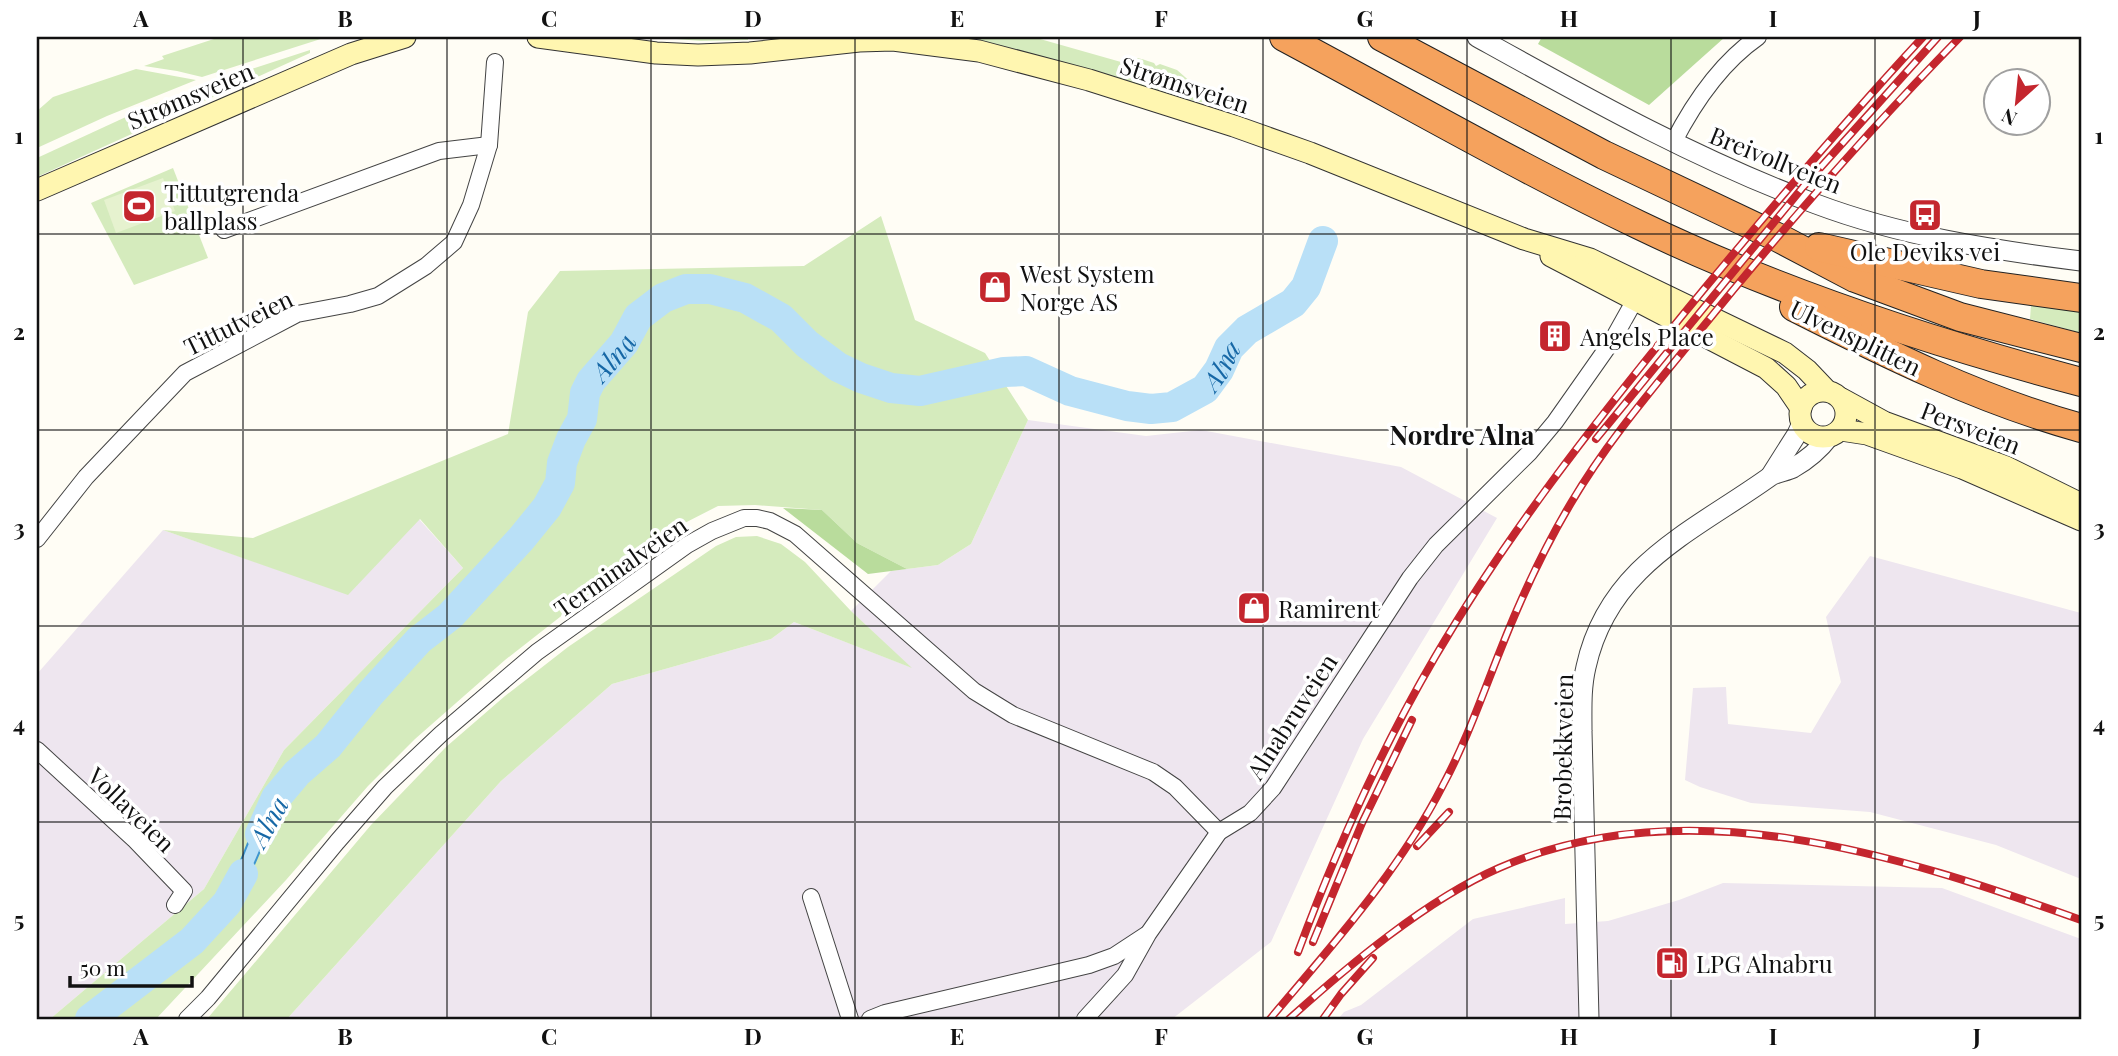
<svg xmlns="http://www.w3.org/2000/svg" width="2118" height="1056" viewBox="0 0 2118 1056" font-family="'Playfair Display',serif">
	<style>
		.industrial { fill: #eee6ef }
		.green { fill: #d5ebbd }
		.forest { fill: #b9dc9c }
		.pitch { fill: #e6f2cf }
		.water { fill: #b9e0f7; stroke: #3f96cf; stroke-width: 2 }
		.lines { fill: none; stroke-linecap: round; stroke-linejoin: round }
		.river { stroke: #b9e0f7; stroke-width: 30 }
		.minor-casing { stroke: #444; stroke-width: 18 }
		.tertiary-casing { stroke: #444; stroke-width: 21 }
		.secondary-casing { stroke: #333; stroke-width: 23 }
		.motorway-casing { stroke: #222; stroke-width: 30 }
		.minor { stroke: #fff; stroke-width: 16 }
		.tertiary { stroke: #fff; stroke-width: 19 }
		.secondary { stroke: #fff6b0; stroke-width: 21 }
		.motorway { stroke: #f5a25d; stroke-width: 28 }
		.rail-casing { stroke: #c4262e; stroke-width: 8 }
		.rail { stroke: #fff; stroke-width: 5; stroke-dasharray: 16; stroke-linecap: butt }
		.grid { fill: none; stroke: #111; stroke-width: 2; stroke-opacity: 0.55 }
		.labels { text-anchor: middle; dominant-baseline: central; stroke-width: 7; stroke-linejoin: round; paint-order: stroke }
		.street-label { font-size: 24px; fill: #111; stroke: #fff }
		.poi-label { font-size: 24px; fill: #111; stroke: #fff; text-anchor: start }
		.water-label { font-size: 26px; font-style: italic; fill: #1768a6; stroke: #fff }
		.neighbourhood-label { font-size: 26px; font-weight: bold; fill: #111; stroke: #fff }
		.neatline { fill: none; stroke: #111; stroke-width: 2.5 }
		.grid-label { font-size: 23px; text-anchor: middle; font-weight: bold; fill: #111 }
	</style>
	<rect width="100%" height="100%" fill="#fffdf5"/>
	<g class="industrial">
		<path d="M1028,420L1146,436L1201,430L1401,467L1497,518L1363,739L1271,942L1172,1019H287L501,781L612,684L771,639L794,622L910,667L851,611L891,571L938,565L971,544Z"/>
		<path d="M419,519L463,568L284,750L204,889L50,1019H37V674L163,530L348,594Z"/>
		<path d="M1870,556L2081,613V879L1996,845L1870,812L1751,803L1700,787L1685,780L1693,688L1726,687L1728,724L1811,733L1841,682L1826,617Z"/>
		<path d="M1723,883L1942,888L2081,939V1019H1338L1344,1012L1361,1005L1473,919L1565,898V924L1608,921L1679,900Z"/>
	</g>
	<g class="green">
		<path d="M220,37H327L202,77L177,71L144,66L164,59L162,56Z"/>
		<path d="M651,37H748V40L701,41Z"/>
		<path d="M962,37H1033L1121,62C1132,54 1142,59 1154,63L1156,66L1160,64L1177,70L1193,84L1207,91L1208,96L1204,102H1198L1081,67Z"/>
		<path d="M310,50V53L37,177V158L154,104L230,76Z"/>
		<path d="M136,69L196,80L107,116L37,148V111L53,97Z"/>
		<path d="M173,168L208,258L134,285L91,203Z"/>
		<path d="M881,216L915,320L985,353L1028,420L971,544L938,565L907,569L857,543L822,510L755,505L718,506L671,530L505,660L415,739L368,786L286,880L156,1019H50L204,889L284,750L463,568L420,519L348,595L163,530L253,538L508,434L528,312L560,271L804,266Z"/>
		<path d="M2031,305L2081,311V333L2030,319Z"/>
		<path d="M757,536L781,544L805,562L851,611L912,668L794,622L771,639L612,684L501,781L287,1019H207L371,825L446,747L505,696L568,647L716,546L736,537Z"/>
	</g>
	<g class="forest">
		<path d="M1542,37H1725L1649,105L1538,44Z"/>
		<path d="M783,508L822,510L857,543L907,569L868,574Z"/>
	</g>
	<path class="pitch" d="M163,178L175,211L116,233L104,200Z"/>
	<path class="water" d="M269,793L281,802L253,867L228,913L216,903C243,870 250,830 269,793Z"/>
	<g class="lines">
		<g class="river">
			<path id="s1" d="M260,834L276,798L297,773L328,746L369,695L419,640L450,616L521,539L547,507L560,483L562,463L571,439L582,419L585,393L591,381L624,343L638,317L663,298L686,289H710L745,298L781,318L807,344L838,367L861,378L891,388L920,391L1004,372L1026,371L1070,391L1127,406L1151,409L1172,407L1205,389L1219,370L1229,348L1247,330L1293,303L1306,287L1323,241"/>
			<path d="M90,1019L192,941L227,903L243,874"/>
		</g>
		<g class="minor-casing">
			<g id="minor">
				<path d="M1673,143C1693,104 1722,62 1758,37"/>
				<path d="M224,230L439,151L489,145"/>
				<path d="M37,539L86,477L185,373L297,314L350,304L378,296L426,266L454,242L471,205L489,145L495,62"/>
				<path d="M37,750L134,839L184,891L175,905"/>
				<path d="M811,897L850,1019"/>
				<path d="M187,1019L208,998L337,842L385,787L441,734L537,652L687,545L712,531L744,518H757L770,521L795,534L974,691L1013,715L1153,772L1175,787L1219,832"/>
				<path d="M870,1019L885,1013L1089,965L1114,956L1146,935"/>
				<path d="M1085,1019L1125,975L1148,934L1219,832L1250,813L1273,788L1410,578L1436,545L1530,452L1555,422L1612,341L1640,291"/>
			</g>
		</g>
		<g class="tertiary-casing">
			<g id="tertiary">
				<path d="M1477,37C1587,98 1697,160 1816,204C1901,236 1992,250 2081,261"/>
				<path d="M1771,475L1797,434L1802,423"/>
				<path d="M1589,1019L1582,731C1582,709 1581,688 1586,667C1608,566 1692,532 1768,478C1775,472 1785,472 1793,468C1807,460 1819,450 1829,437"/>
			</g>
		</g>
		<g class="secondary-casing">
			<g id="secondary">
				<path d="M538,37L656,53L698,55L750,53L859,41L893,40L979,51L1089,80L1234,126L1310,153L1524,239L1590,259L1785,353L1807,370L1826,390"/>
				<path d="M37,190L351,54L405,37"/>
				<path d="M1551,256L1766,368L1786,386L1801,408"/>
				<circle cx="1823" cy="414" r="23"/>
				<path d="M1842,399L1884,422L2004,466L2081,504"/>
				<path d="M1841,430L1867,434L1962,468L2081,520"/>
			</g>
		</g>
		<g class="motorway-casing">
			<g id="motorway">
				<path d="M1284,37C1402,100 1518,167 1639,225C1780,293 1930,342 2081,382"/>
				<path d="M1382,37L1604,155L1779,238L1855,278L1960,317L2081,348"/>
				<path d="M1819,247L1981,284L2081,298"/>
				<path d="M1794,307C1887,354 1980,400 2081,428"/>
			</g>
		</g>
		<use href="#minor" class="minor"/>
		<use href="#tertiary" class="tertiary"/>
		<use href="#secondary" class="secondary"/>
		<use href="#motorway" class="motorway"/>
		<g class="rail-casing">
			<g id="rail">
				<path d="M1596,439L1803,187L1938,37"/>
				<path d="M1417,846L1449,812"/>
				<path d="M1313,942L1362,823L1412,720"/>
				<path d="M1298,952C1336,850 1380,751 1435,657C1506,536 1592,426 1681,317C1759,222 1839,128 1923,37"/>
				<path d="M1270,1019C1333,944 1398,873 1443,785C1466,742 1482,696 1500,651C1520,600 1543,550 1571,503C1608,440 1656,385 1702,328C1784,227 1869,130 1960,37"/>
				<path d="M1289,1019C1348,966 1426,900 1499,868C1687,786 1899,855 2081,920"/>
				<path d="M1323,1019L1341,994L1373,958"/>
			</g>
		</g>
		<use href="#rail" class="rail"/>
	</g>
	<path class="grid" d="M243,37V1019M447,37V1019M651,37V1019M855,37V1019M1059,37V1019M1263,37V1019M1467,37V1019M1671,37V1019M1875,37V1019M37,234H2081M37,430H2081M37,626H2081M37,822H2081"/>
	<defs>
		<g id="stadium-square" transform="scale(1.75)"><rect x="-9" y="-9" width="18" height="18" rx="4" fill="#c4262e" stroke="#fff"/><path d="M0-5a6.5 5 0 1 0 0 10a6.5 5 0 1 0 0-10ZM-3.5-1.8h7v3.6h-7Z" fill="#fff"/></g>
		<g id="bus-square" transform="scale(1.75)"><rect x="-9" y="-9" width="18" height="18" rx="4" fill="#c4262e" stroke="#fff"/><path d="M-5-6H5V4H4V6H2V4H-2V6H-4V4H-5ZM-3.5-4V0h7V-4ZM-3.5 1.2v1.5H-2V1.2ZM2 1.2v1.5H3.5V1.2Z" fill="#fff"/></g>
		<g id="shop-square" transform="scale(1.75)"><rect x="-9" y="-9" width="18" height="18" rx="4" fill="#c4262e" stroke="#fff"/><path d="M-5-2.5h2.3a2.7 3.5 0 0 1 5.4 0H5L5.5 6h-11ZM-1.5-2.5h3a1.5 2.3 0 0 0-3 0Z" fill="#fff"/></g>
		<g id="building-square" transform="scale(1.75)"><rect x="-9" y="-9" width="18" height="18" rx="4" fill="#c4262e" stroke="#fff"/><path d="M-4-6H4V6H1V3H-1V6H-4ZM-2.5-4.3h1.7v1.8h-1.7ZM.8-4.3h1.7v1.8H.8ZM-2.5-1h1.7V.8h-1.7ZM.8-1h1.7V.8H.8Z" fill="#fff"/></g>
		<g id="fuel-square" transform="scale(1.75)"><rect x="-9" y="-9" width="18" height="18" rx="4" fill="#c4262e" stroke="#fff"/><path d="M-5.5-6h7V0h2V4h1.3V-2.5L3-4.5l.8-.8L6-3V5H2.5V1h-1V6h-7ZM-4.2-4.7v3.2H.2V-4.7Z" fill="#fff"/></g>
	</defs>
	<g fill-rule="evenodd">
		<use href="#stadium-square" x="139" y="206"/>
		<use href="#bus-square" x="1925" y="215"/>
		<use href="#shop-square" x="995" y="287"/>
		<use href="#building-square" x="1555" y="336"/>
		<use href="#shop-square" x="1254" y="608"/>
		<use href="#fuel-square" x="1672" y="963"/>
	</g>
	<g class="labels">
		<g class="street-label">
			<text transform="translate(1185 84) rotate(18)">Strømsveien</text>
			<text transform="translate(190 95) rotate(-23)">Strømsveien</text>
			<text transform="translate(1776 159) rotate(22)">Breivollveien</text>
			<text transform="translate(238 322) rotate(-26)">Tittutveien</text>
			<text transform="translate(1856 337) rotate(26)">Ulvensplitten</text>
			<text transform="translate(1971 427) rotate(21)">Persveien</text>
			<text transform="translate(620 566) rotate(-35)">Terminalveien</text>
			<text transform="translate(1291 716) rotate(-57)">Alnabruveien</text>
			<text transform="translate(1562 747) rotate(-89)">Brobekkveien</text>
			<text transform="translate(132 809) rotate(44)">Vollaveien</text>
		</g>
		<g class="poi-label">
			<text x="164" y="192">Tittutgrenda<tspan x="164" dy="28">ballplass</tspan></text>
			<text x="1925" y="251" text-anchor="middle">Ole Deviks vei</text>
			<text x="1020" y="273">West System<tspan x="1020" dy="28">Norge AS</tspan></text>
			<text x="1580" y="336">Angels Place</text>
			<text x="1278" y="608">Ramirent</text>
			<text x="1696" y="963">LPG Alnabru</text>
		</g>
		<g class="water-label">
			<text stroke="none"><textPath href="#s1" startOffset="606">Alna</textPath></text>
			<text stroke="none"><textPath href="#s1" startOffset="1300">Alna</textPath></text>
			<text transform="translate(268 821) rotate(-61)">Alna</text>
		</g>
		<g class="neighbourhood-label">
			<text x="1462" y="434">Nordre Alna</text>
		</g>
	</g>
	<rect width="2118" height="1056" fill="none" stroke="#ffffff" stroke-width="77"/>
	<g transform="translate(2017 102) rotate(207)"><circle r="33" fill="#ffffff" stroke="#a0a0a0" stroke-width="2"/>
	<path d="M0-5L12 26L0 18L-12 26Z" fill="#c4262e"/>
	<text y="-10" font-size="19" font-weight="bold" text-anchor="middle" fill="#111111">N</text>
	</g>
	<path d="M70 976v10h122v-10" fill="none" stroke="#111111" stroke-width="3.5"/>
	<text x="80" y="976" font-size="21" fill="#111111" stroke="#ffffff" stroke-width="5" paint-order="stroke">50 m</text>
	<rect x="38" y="38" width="2042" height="980" class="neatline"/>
	<g class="grid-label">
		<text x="141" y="27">A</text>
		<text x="345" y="27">B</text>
		<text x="549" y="27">C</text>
		<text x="753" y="27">D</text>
		<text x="957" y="27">E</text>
		<text x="1161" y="27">F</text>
		<text x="1365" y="27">G</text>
		<text x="1569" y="27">H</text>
		<text x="1773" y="27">I</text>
		<text x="1977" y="27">J</text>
		<text x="19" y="144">1</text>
		<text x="2099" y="144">1</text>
		<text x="19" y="340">2</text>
		<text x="2099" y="340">2</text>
		<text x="19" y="536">3</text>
		<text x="2099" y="536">3</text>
		<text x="19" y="732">4</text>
		<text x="2099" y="732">4</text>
		<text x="19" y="928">5</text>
		<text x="2099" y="928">5</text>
		<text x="141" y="1045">A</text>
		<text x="345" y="1045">B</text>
		<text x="549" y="1045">C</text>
		<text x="753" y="1045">D</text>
		<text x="957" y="1045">E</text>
		<text x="1161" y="1045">F</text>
		<text x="1365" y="1045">G</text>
		<text x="1569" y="1045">H</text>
		<text x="1773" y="1045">I</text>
		<text x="1977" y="1045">J</text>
	</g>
</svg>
